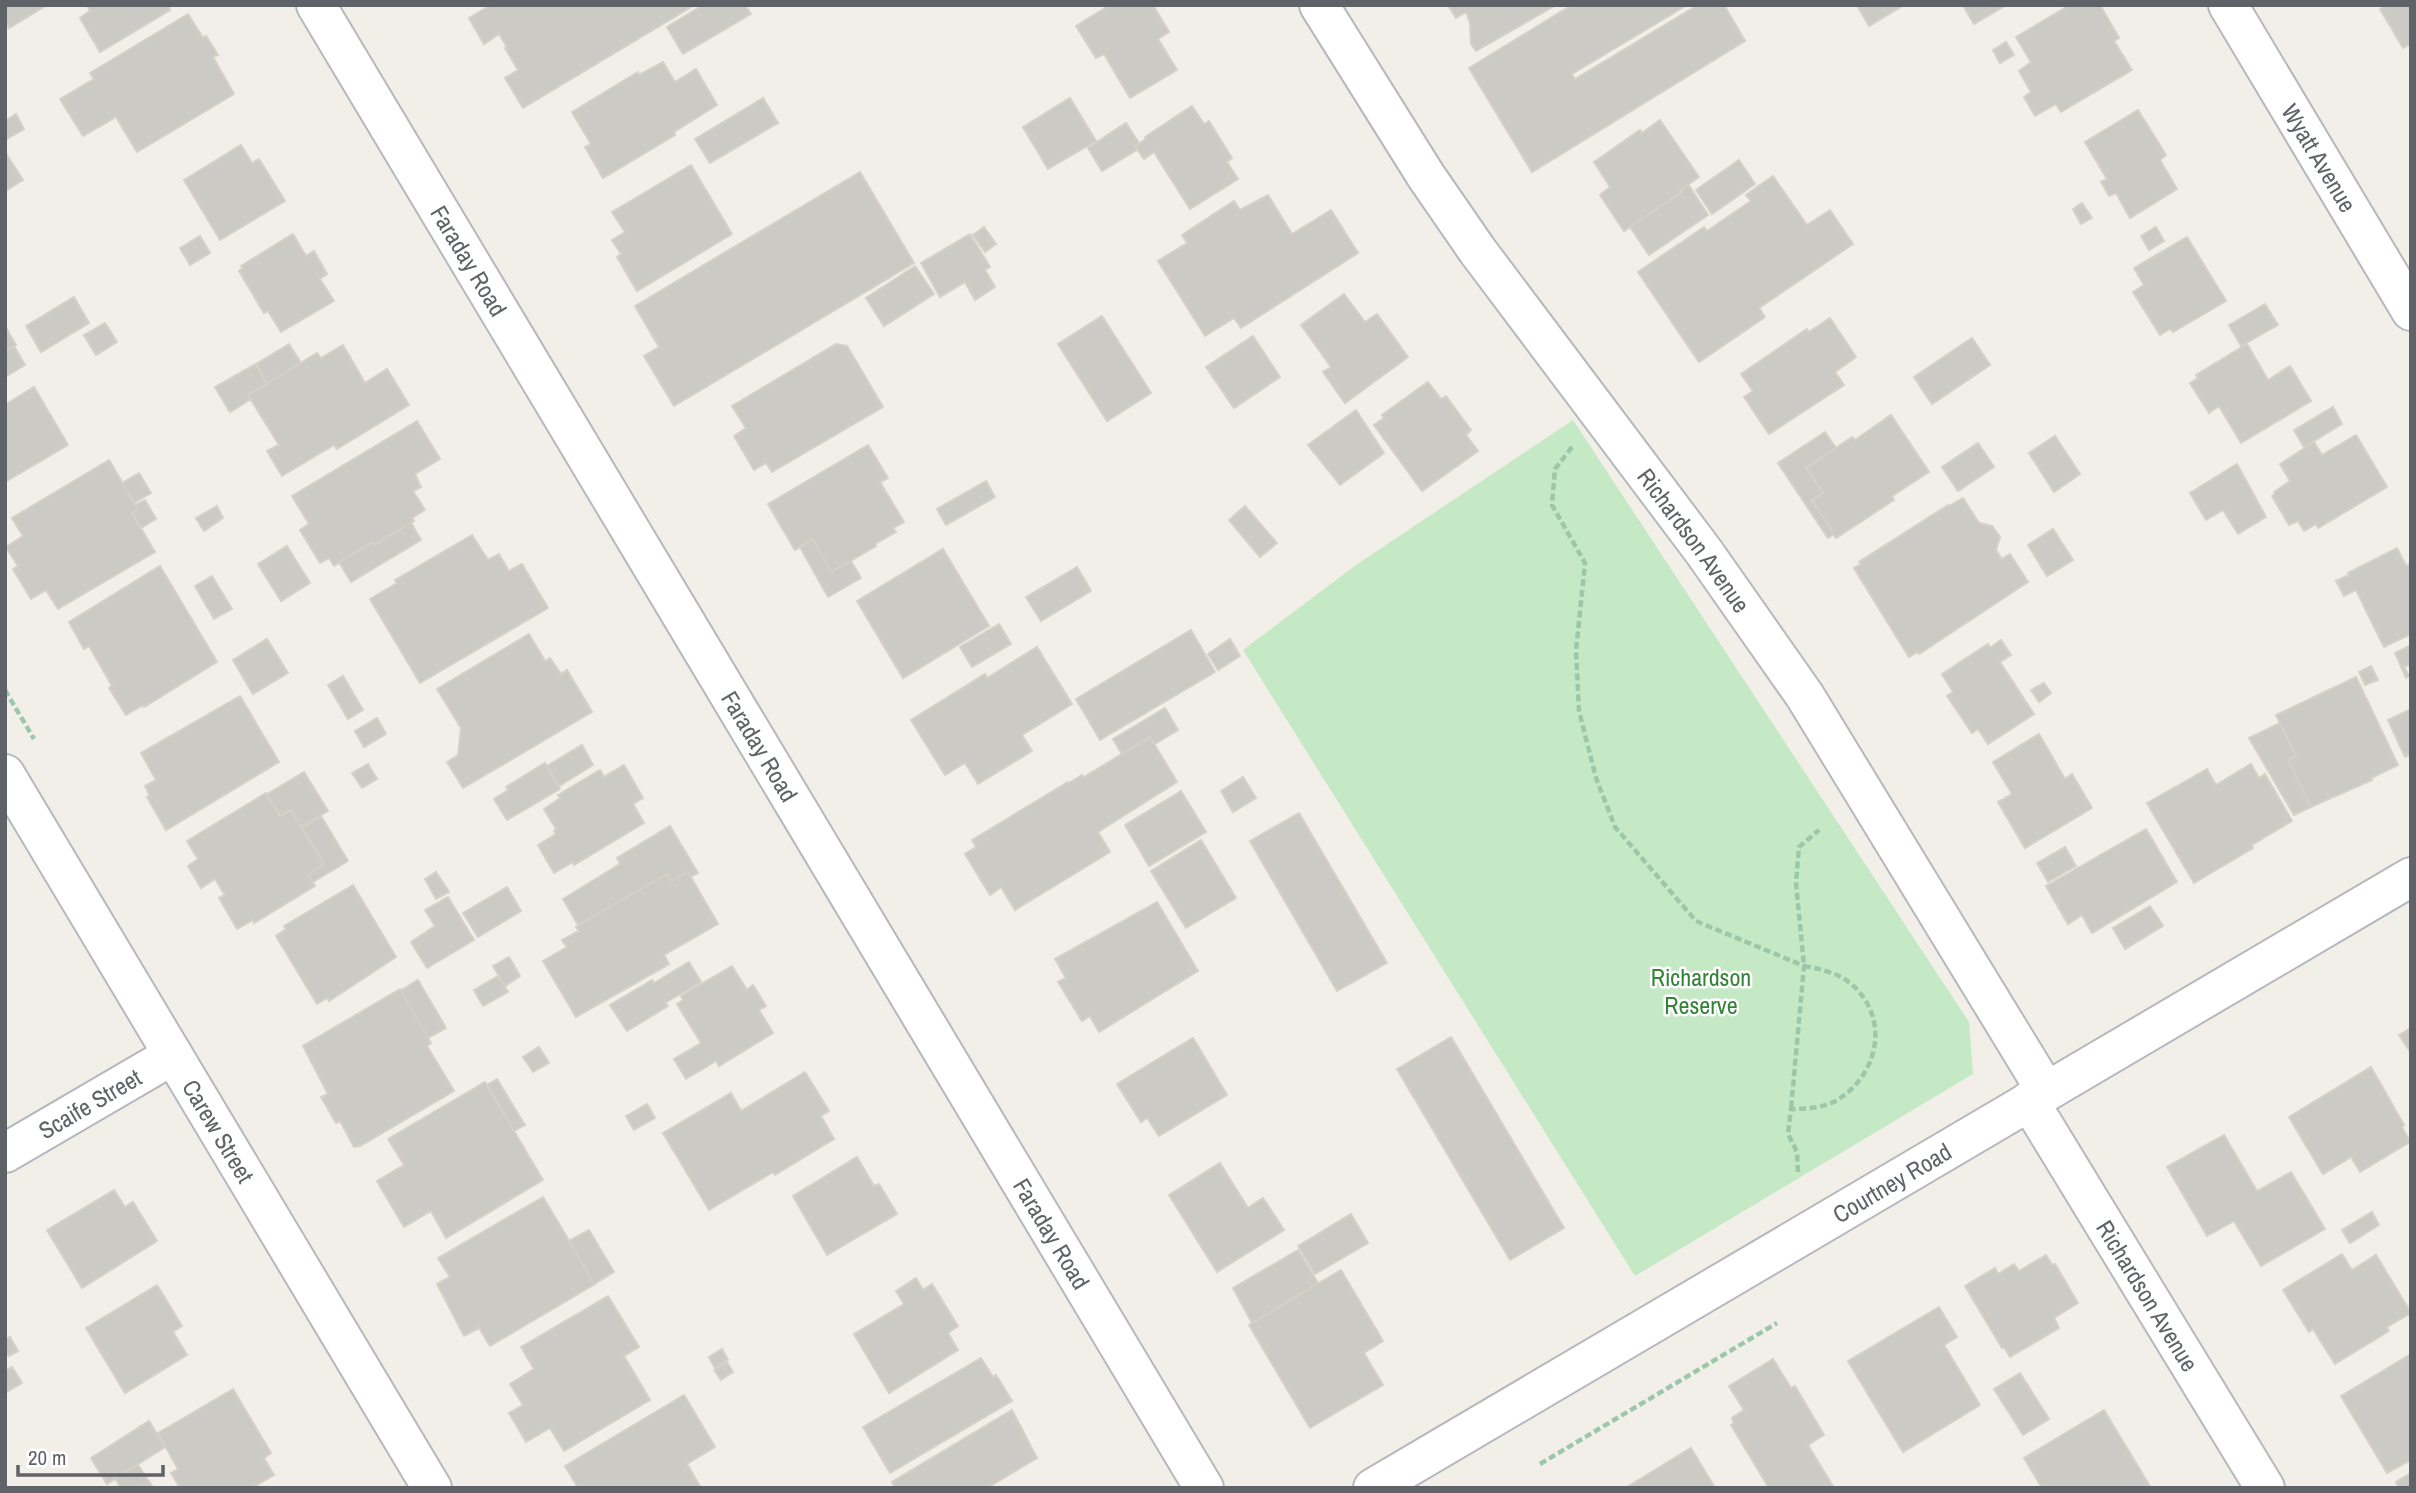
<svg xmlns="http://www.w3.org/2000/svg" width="2416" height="1493" viewBox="0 0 2416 1493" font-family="'Archivo Narrow',sans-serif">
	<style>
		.green { fill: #c5e8c5 }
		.building { fill: #cccac5; stroke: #d6d1c6; stroke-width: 2 }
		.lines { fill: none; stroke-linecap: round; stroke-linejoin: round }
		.minor-casing { stroke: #b5b8bc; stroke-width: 42 }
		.path { stroke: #9cc7a9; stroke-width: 4.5; stroke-dasharray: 7 3.5; stroke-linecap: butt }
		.minor { stroke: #fff; stroke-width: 38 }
		.labels { text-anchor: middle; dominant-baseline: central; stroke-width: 5; stroke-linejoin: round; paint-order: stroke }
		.street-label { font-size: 24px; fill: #5f6368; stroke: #fff }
		.park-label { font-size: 24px; fill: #348238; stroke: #fff }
	</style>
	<rect width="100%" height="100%" fill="#f1efe8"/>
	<path class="green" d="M1573,420L1969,1022L1973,1074L1635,1276L1243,650L1356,565Z"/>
	<g class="building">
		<path d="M5,5H47L9,28L5,21Z"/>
		<path d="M87,5H168L170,10L100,52L80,18L90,11Z"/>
		<path d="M491,5H690L691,7L523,108L505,78L518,70L505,48L507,47L499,34L484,44L469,18Z"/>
		<path d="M703,5H745L751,14L683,54L667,27Z"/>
		<path d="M1110,5H1153L1169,32L1158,39L1177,70L1130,98L1104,54L1096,58L1076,26Z"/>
		<path d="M1448,5H1556L1476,51L1471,44L1470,23L1466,12L1456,18Z"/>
		<path d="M1572,5H1687L1572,74L1575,79L1698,5H1724L1745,41L1532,172L1469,68Z"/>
		<path d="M1857,5H1904L1869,26Z"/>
		<path d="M1963,5H2006L1974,24Z"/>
		<path d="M2070,5H2100L2119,38L2114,41L2132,70L2061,112L2056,104L2035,116L2024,97L2031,92L2019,71L2031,62L2016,37Z"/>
		<path d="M2386,5H2411V44L2403,48L2380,9Z"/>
		<path d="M188,14L203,38L206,36L218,55L213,57L234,94L137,152L116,117L83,136L60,99L94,79L90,73Z"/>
		<path d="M2006,42L2014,55L2000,63L1993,50Z"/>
		<path d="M663,62L675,82L696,69L717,105L674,132L675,135L603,178L585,147L591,144L572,112L638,72L639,75Z"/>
		<path d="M763,98L778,123L710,163L695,139Z"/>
		<path d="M1070,98L1096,141L1048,169L1023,127Z"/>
		<path d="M1192,106L1204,124L1209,121L1232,158L1227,162L1238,179L1190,209L1154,152L1144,159L1135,146L1146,139L1145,137Z"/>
		<path d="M2138,110L2166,155L2160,160L2177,189L2130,218L2116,193L2109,196L2101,182L2107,179L2085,142Z"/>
		<path d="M16,114L24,129L5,140V121Z"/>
		<path d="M1660,120L1699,177L1680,190L1682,192L1624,231L1600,195L1610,187L1594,162L1640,130L1642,133Z"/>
		<path d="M1126,123L1139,143L1135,146L1138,149L1102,171L1088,148Z"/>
		<path d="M241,145L252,163L259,159L285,201L220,240L184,180Z"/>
		<path d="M5,152L23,180L5,191Z"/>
		<path d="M1739,160L1755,184L1712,214L1696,190Z"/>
		<path d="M691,165L732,234L637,291L617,257L621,254L612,240L625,232L612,212Z"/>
		<path d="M860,172L914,263L674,406L644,356L659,347L635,306Z"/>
		<path d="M1773,176L1807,225L1830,210L1853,244L1759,308L1765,317L1699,362L1638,272L1704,227L1707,231L1751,201L1746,195Z"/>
		<path d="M1688,184L1708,215L1649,255L1630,227L1682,192L1680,190Z"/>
		<path d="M1268,195L1292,234L1331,210L1358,253L1241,328L1234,318L1205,336L1158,261L1187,243L1182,235L1234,201L1240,210Z"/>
		<path d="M2082,203L2092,218L2081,224L2073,209Z"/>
		<path d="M984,227L996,244L985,252L973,235Z"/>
		<path d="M2156,227L2164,241L2149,250L2141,236Z"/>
		<path d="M293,234L306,256L314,251L327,274L320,279L334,301L281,332L268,311L264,313L239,271L243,268L241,266Z"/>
		<path d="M970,234L990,267L985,270L995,287L975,300L965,282L940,297L921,263Z"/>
		<path d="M200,236L210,253L190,265L180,248Z"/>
		<path d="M2187,237L2226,301L2173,332L2170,329L2160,335L2133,292L2144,285L2134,268Z"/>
		<path d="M915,266L934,294L884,326L866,298Z"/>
		<path d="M1344,294L1365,322L1377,314L1408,357L1345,403L1323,372L1331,367L1301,325Z"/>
		<path d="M74,297L89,323L41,352L26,326Z"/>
		<path d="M2265,304L2278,325L2241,346L2229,325Z"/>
		<path d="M1102,316L1151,393L1107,421L1058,344Z"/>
		<path d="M1830,318L1856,357L1835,372L1844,385L1769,434L1744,397L1753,391L1741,374L1807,329L1809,332Z"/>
		<path d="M105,323L117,342L96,355L84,335Z"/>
		<path d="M5,326L16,345L5,352Z"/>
		<path d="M1253,336L1280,377L1234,408L1206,367Z"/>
		<path d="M1972,338L1990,365L1932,404L1914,377Z"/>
		<path d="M289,344L301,363L267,384L256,364Z"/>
		<path d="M836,344L847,346L883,407L772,472L766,463L754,470L734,436L746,428L732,406Z"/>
		<path d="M2247,344L2268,380L2290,366L2311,401L2241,443L2219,406L2209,413L2190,383L2198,378L2196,375Z"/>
		<path d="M343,345L365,383L387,369L409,405L337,449L334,445L282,476L267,451L279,445L248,395L317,353L321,358Z"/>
		<path d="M14,346L25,365L5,377V352Z"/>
		<path d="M256,364L267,384L248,395L251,399L230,412L215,387Z"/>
		<path d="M1428,382L1441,399L1446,396L1471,430L1466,435L1478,451L1422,491L1374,425L1384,418L1382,415Z"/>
		<path d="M34,387L68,445L5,482V405Z"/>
		<path d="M2333,407L2342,424L2304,447L2294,430Z"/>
		<path d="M1356,410L1384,453L1340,485L1308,445Z"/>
		<path d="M1891,415L1929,472L1892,496L1894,500L1836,538L1812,500L1823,493L1806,468L1852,437L1855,440Z"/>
		<path d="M417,421L440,459L415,474L421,487L413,491L425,510L412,518L414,521L374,545L373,542L334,566L329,558L320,563L300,530L309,524L292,496Z"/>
		<path d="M1825,432L1836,448L1806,468L1823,493L1812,500L1834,534L1828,538L1778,463Z"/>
		<path d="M2356,435L2387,487L2318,528L2316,524L2304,531L2298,521L2289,525L2272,496L2275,494L2274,492L2290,481L2280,464L2314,442L2322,455Z"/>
		<path d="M2055,436L2080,474L2054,492L2029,453Z"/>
		<path d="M1978,443L1994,467L1958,491L1942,467Z"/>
		<path d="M868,445L888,478L880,482L904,522L893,528L896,532L875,544L876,546L831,572L813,539L795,550L768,504Z"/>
		<path d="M109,460L138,509L132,513L155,552L58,609L46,590L31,599L13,569L18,566L6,547L23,536L12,518Z"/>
		<path d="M2237,464L2266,517L2238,534L2223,510L2206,520L2190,493Z"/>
		<path d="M139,473L151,493L134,503L122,483Z"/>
		<path d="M986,481L995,497L946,525L937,509Z"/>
		<path d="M1963,498L1979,523L1992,526L2000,537L1996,550L2002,559L2010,554L2028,582L1919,654L1917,652L1909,657L1854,568L1861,564L1859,562L1948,505L1949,506Z"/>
		<path d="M145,500L156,519L141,528L132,513L138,509L135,505Z"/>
		<path d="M217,506L223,518L204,531L196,518Z"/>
		<path d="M1245,506L1277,543L1260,557L1229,520Z"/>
		<path d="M411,523L421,540L351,582L339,562L373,542L374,545Z"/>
		<path d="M2053,529L2073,560L2047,576L2028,545Z"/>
		<path d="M472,535L488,560L499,554L509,571L522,564L548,608L420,683L370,599L397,583L395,580Z"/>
		<path d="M813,539L831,572L851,561L861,578L828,597L800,547Z"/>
		<path d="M287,546L310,583L281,601L258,564Z"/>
		<path d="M2397,548L2406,566L2411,564V634L2384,647L2356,590L2344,596L2336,581L2349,575L2348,573Z"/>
		<path d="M943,549L989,626L903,678L857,601Z"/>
		<path d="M160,566L217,662L144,707L143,705L126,715L109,688L112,686L89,646L84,649L69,622Z"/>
		<path d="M1077,567L1091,591L1041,621L1026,597Z"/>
		<path d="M212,576L232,609L214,619L195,586Z"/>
		<path d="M999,624L1011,644L972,667L960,647Z"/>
		<path d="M1191,630L1215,672L1100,740L1076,699Z"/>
		<path d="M529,634L545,661L550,658L561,674L567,670L592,712L463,788L447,762L458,755L461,728L437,689Z"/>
		<path d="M267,639L288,673L253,694L233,660Z"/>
		<path d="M1230,639L1240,656L1218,670L1208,654Z"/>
		<path d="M2001,640L2011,655L2000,662L2034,714L1988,744L1978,729L1972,733L1947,696L1953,692L1942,674L1988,644L1990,648Z"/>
		<path d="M2411,645V664L2404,667L2409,676L2406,678L2395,653Z"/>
		<path d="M1037,647L1072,704L1022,735L1032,751L978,784L965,763L945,775L911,720L985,674L987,678Z"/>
		<path d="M2371,666L2378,680L2365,685L2359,672Z"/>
		<path d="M343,676L363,710L348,719L328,685Z"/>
		<path d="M2356,677L2398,765L2371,778L2372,780L2311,807L2288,760L2296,756L2276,715Z"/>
		<path d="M2044,683L2051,693L2039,702L2031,690Z"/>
		<path d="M240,696L279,762L166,830L147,797L150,796L145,786L156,780L141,753Z"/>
		<path d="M1165,708L1178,730L1155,744L1150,737L1122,754L1113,739Z"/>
		<path d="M2411,709V754L2405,757L2388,720Z"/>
		<path d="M377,718L386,734L364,747L355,731Z"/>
		<path d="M2280,723L2296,756L2288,760L2311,807L2294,815L2249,738Z"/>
		<path d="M2039,734L2065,779L2072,774L2092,808L2025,848L1998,802L2012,794L1993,762Z"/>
		<path d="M1150,737L1177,782L1098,832L1110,852L1015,910L1001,887L990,895L965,854L976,847L972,840L1068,782L1069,783L1082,775L1084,777Z"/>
		<path d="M582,745L593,765L559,786L547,766Z"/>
		<path d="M545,763L560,789L507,820L494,799L508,790L506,787Z"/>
		<path d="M368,764L377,779L362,788L352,773Z"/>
		<path d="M2251,764L2259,778L2265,774L2292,821L2252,845L2253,848L2194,883L2147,803L2207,769L2216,785Z"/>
		<path d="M624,765L643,798L633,804L644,823L574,865L573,862L554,873L538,845L556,834L554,831L556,829L544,809L560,798L558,795L600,770L604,777Z"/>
		<path d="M304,772L328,811L301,827L291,810L280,816L267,794Z"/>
		<path d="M1243,777L1256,798L1233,812L1221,791Z"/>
		<path d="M1181,791L1206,832L1149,866L1125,825Z"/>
		<path d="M266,793L280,816L291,810L324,864L308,875L315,886L254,923L253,920L237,929L219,898L225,895L215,879L201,888L188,866L198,859L187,841Z"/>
		<path d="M1299,813L1387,963L1337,991L1250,841Z"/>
		<path d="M321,816L348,861L313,882L308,875L324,864L302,828Z"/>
		<path d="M670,826L698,873L690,877L688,872L672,881L667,874L578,925L563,899L620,864L617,858Z"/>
		<path d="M2146,829L2177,882L2092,933L2082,915L2068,924L2046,886Z"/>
		<path d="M1201,840L1236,898L1186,928L1151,871Z"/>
		<path d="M2065,847L2076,866L2048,882L2037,863Z"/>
		<path d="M436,872L449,892L436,899L425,879Z"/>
		<path d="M688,872L718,924L664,955L669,964L576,1017L543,961L567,947L562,940L579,931L576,927L578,925L667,874L672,881Z"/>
		<path d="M353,885L396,957L329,1001L327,998L317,1004L276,936L286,929L284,926Z"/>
		<path d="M507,887L521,911L478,937L463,913Z"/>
		<path d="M448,897L474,940L427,968L411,942L435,926L425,910Z"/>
		<path d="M1157,902L1198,971L1099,1032L1090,1016L1082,1021L1058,982L1066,978L1055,959Z"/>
		<path d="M2150,906L2163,926L2125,949L2113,928Z"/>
		<path d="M509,957L520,976L505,986L493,966Z"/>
		<path d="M689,962L701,982L665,1003L668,1006L627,1031L610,1005L652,980L654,983Z"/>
		<path d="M732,966L747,990L753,985L766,1006L759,1010L773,1033L719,1066L716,1061L686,1079L674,1059L701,1043L677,1004L683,1000L681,996Z"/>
		<path d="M498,976L508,992L483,1006L474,990Z"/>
		<path d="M418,980L446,1028L428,1038L400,991Z"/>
		<path d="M400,989L428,1038L431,1043L427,1046L454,1091L360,1146L354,1147L340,1121L336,1123L321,1097L328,1094L303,1046Z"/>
		<path d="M2411,1028V1053L2399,1035Z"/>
		<path d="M1451,1037L1564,1228L1510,1260L1397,1069Z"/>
		<path d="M1193,1038L1227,1095L1159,1136L1147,1118L1141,1122L1117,1084Z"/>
		<path d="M539,1047L549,1063L533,1072L523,1057Z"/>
		<path d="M2371,1067L2404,1125L2402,1127L2410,1142L2360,1172L2351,1157L2323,1174L2289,1117Z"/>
		<path d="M805,1072L829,1111L821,1116L834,1139L775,1175L773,1172L709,1210L663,1133L731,1093L741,1111Z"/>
		<path d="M497,1079L525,1125L514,1131L487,1085Z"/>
		<path d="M485,1082L543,1180L446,1238L431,1211L404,1227L377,1181L404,1165L388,1139Z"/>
		<path d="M647,1104L655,1118L634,1130L626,1116Z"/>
		<path d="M2224,1135L2257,1191L2291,1172L2325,1229L2261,1266L2234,1221L2207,1236L2167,1167Z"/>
		<path d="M857,1157L874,1186L879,1184L897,1214L827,1255L793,1196Z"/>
		<path d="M1220,1163L1248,1208L1263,1198L1284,1230L1217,1272L1169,1195Z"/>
		<path d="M114,1190L125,1207L133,1202L157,1241L82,1288L47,1230Z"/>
		<path d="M543,1197L595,1284L490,1346L479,1328L464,1336L437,1284L450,1277L438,1258Z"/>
		<path d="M2372,1212L2379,1225L2350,1243L2342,1230Z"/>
		<path d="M1351,1214L1368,1243L1315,1274L1298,1246Z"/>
		<path d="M589,1230L614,1272L594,1284L569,1241Z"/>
		<path d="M1298,1250L1318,1283L1252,1323L1233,1288Z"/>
		<path d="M2342,1254L2352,1270L2376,1255L2411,1313L2387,1327L2389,1331L2335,1364L2313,1329L2309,1332L2283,1290Z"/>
		<path d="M2046,1255L2052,1265L2055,1264L2078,1303L2054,1318L2059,1328L2010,1357L2004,1347L2002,1348L1965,1286L1995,1268L1998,1274L2014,1264L2019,1271Z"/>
		<path d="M1341,1270L1383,1341L1364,1353L1383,1385L1310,1428L1249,1325Z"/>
		<path d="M916,1278L923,1290L932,1284L958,1326L948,1333L958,1350L889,1393L854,1334L904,1304L896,1291Z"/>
		<path d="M157,1285L182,1326L173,1332L187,1355L125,1393L86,1328Z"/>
		<path d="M608,1296L639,1347L624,1356L650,1400L564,1451L550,1428L526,1442L509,1413L523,1405L510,1384L534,1369L521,1347Z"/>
		<path d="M1939,1307L1957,1337L1944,1345L1980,1405L1903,1452L1848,1361Z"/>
		<path d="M10,1337L18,1351L9,1356L5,1351V1340Z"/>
		<path d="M722,1349L728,1360L715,1368L709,1357Z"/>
		<path d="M2411,1354V1460L2387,1473L2341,1396Z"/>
		<path d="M981,1358L993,1377L996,1375L1012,1401L890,1473L863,1427Z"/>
		<path d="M1773,1359L1791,1388L1795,1386L1824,1435L1808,1445L1834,1488H1769L1731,1425L1734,1423L1732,1418L1744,1410L1729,1386Z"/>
		<path d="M727,1362L733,1372L721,1380L714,1370Z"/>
		<path d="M12,1367L22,1383L5,1393V1371Z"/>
		<path d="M2020,1373L2049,1419L2023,1435L1994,1389Z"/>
		<path d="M233,1389L271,1453L264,1458L274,1475L252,1488H180L171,1473L178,1469L158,1433Z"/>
		<path d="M684,1395L715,1447L687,1464L701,1488H575L577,1486L565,1466Z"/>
		<path d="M1012,1410L1037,1458L987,1488H895L892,1482Z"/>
		<path d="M2104,1410L2151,1488H2042L2024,1458Z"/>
		<path d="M149,1421L165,1447L107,1484L91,1458Z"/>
		<path d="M1691,1448L1715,1488L1627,1487Z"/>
		<path d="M138,1465L152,1486L121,1488L115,1478Z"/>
		<path d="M2411,1473V1488H2399L2396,1482Z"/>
	</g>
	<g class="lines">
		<g class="minor-casing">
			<g id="minor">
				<path id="s1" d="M316,5L1204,1488"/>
				<path id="s2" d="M1319,5L1426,176L1477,250L1704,552L1805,696L2046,1091"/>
				<path id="s3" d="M2228,5L2411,311"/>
				<path id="s4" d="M5,774L432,1488"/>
				<path id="s5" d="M2029,1101L2265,1488"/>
				<path id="s6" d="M5,1153L173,1055"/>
				<path id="s7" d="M1373,1488L2411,877"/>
			</g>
		</g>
		<g class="path">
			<path d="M1572,447L1555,469L1552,505L1585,563L1576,651L1579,711L1596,778L1615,827L1696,921L1804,966L1791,1109"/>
			<path d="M5,690L34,739"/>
			<path d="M1798,1172L1797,1152L1788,1134L1791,1109C1806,1109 1825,1108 1839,1099C1880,1072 1890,1016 1850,983C1838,973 1820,969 1804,966L1796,883L1799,847L1819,830"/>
			<path d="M1540,1464L1777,1323"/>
		</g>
		<use href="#minor" class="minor"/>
	</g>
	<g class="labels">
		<g class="street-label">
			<text stroke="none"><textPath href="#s3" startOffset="178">Wyatt Avenue</textPath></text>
			<text stroke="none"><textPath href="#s1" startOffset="298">Faraday Road</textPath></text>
			<text stroke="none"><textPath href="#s2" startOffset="654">Richardson Avenue</textPath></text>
			<text stroke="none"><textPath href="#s1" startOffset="864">Faraday Road</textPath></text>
			<text stroke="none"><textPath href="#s6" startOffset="98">Scaife Street</textPath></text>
			<text stroke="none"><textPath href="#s4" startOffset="416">Carew Street</textPath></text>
			<text stroke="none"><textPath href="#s7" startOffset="602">Courtney Road</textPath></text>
			<text stroke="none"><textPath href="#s1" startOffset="1432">Faraday Road</textPath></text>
			<text stroke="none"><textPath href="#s5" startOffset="228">Richardson Avenue</textPath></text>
		</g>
		<g class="park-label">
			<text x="1701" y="977">Richardson<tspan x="1701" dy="28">Reserve</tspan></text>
		</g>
	</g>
	<rect width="2416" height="1493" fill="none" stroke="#5f6368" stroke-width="14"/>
	<path d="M18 1465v10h145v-10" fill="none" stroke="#5f6368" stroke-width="3.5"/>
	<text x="28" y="1465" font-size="21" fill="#5f6368" stroke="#ffffff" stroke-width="5" paint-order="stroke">20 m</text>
</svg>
